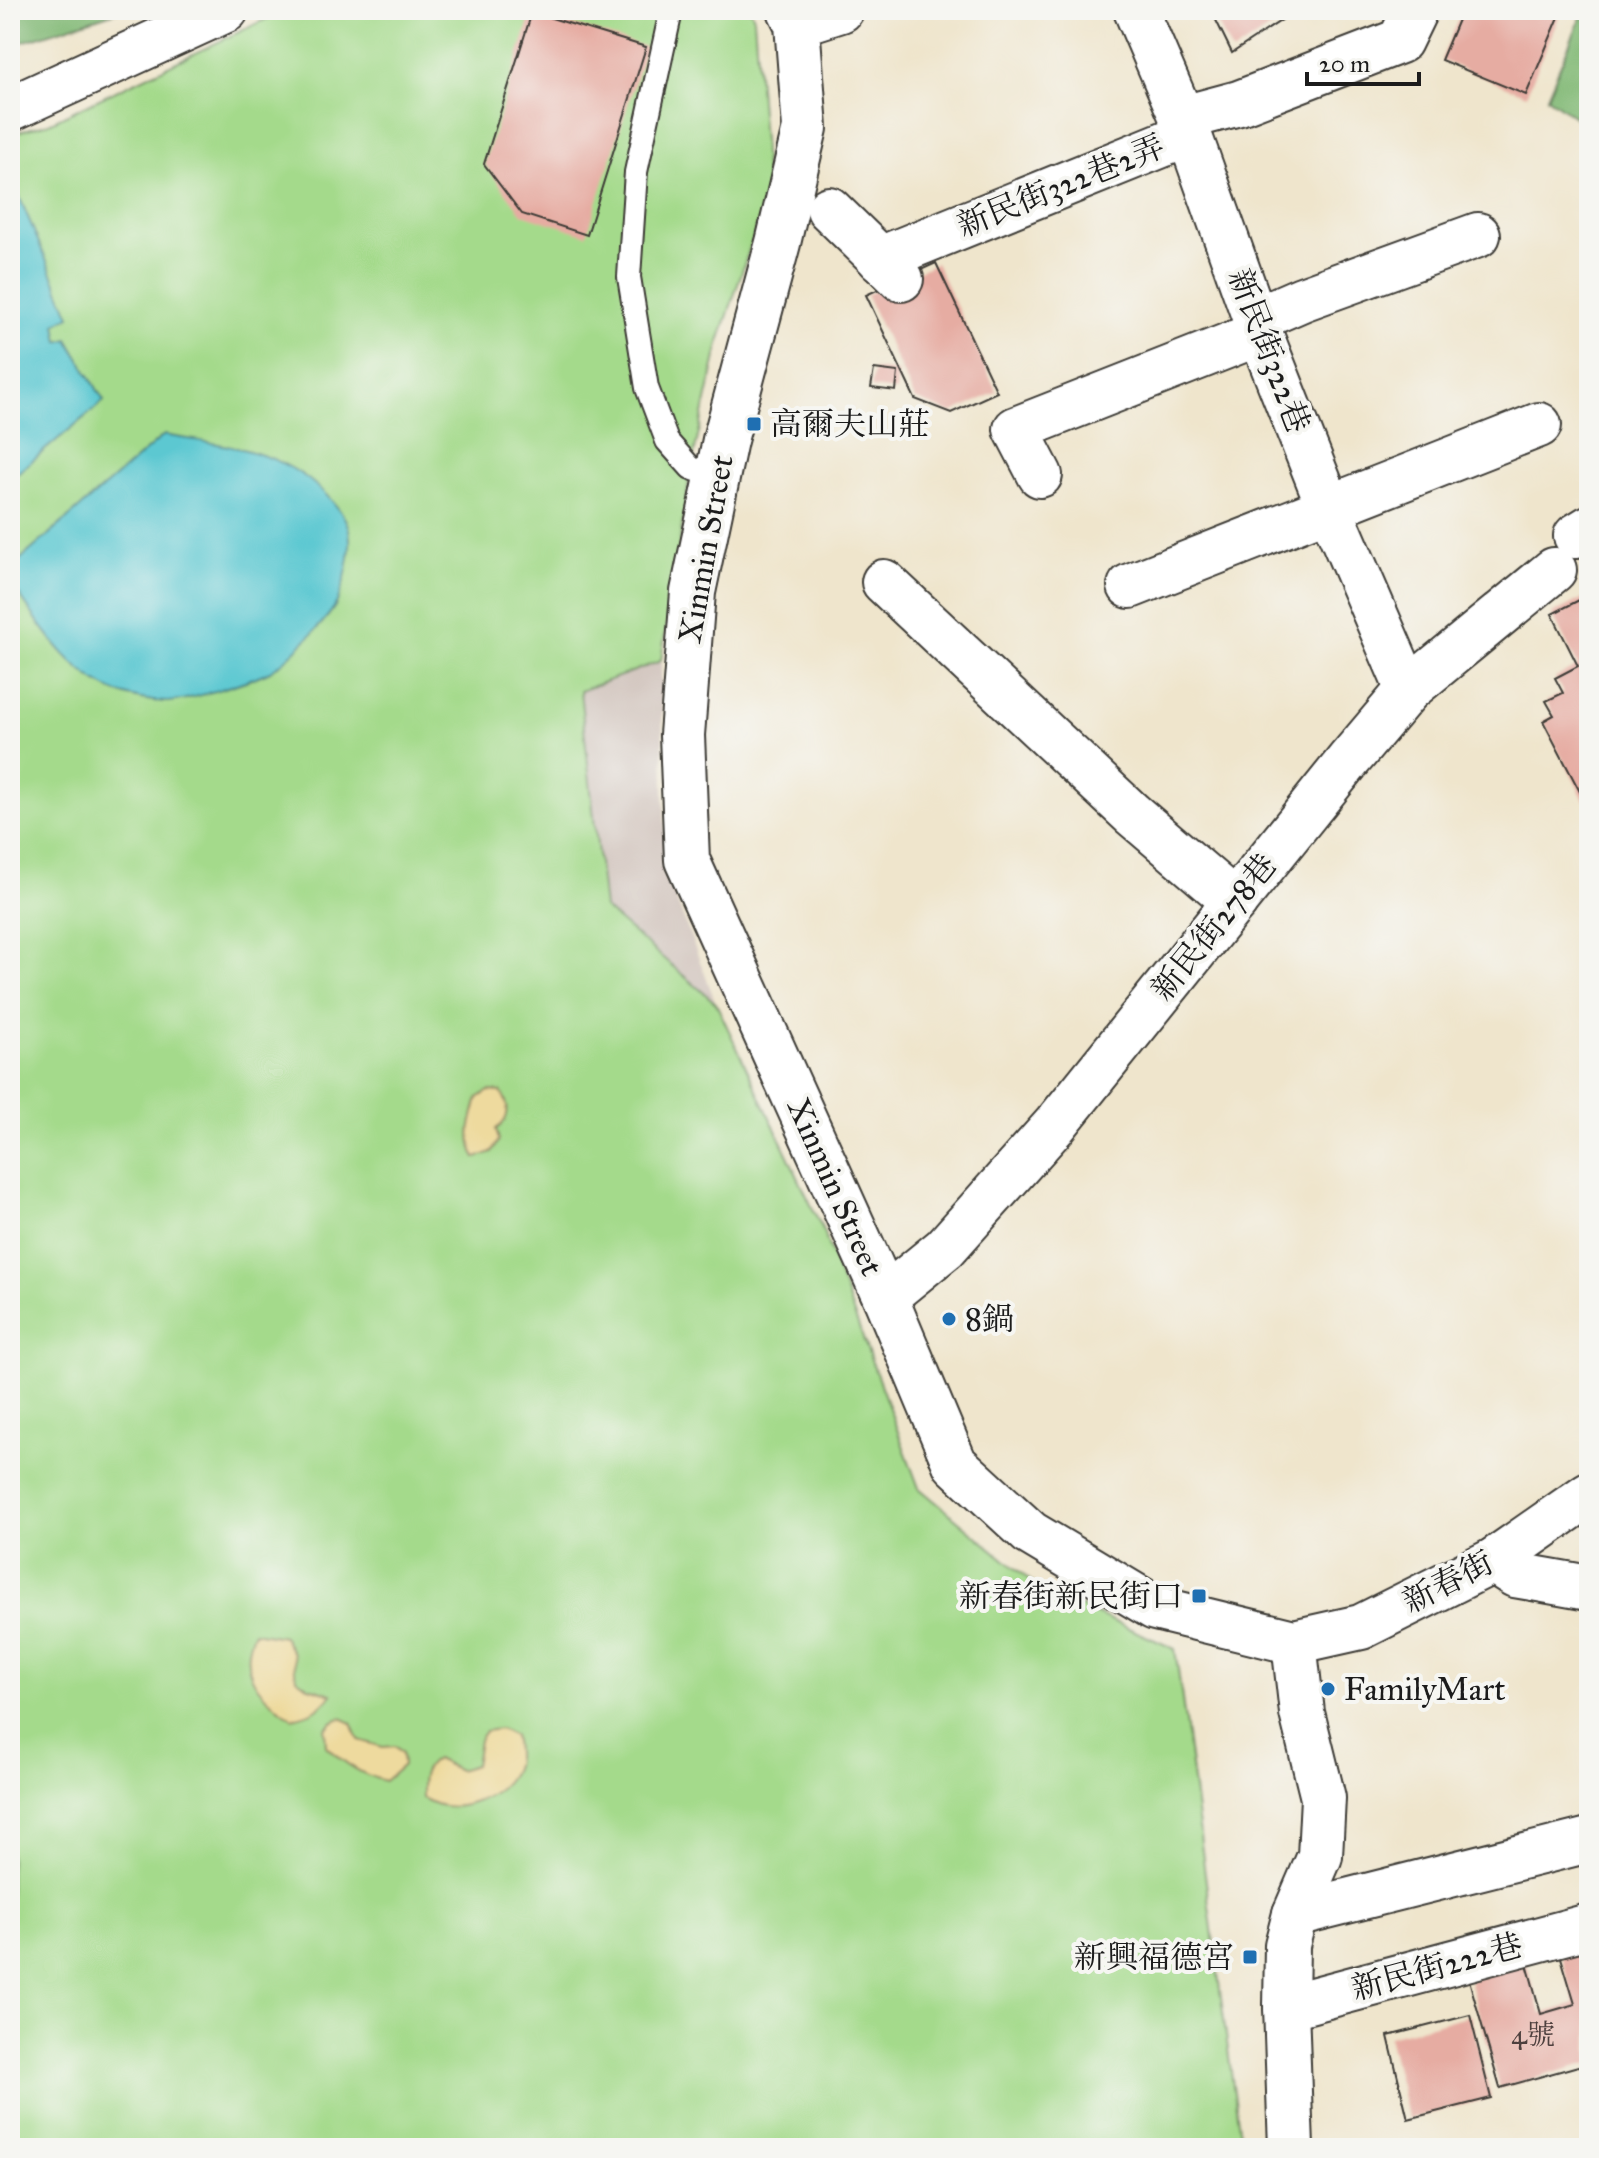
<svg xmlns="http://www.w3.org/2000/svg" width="1599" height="2158" viewBox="0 0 1599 2158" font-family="'IM FELL Great Primer','Noto Serif TC',serif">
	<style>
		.industrial { fill: #cfc1ba }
		.green { fill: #a4da8b; stroke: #607b54; stroke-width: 2 }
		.forest { fill: #83ba77; stroke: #506b4a; stroke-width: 2 }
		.sand { fill: #eeda9e; stroke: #857b5d; stroke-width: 2 }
		.water { fill: #5bc8d1; stroke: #3c7276; stroke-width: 2 }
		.building { fill: #e6aca2 }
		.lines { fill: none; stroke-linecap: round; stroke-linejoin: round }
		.lane-casing { stroke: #3c3a36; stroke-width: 26 }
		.street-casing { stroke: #3c3a36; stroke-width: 48 }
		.lane { stroke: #fff; stroke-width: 22 }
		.street { stroke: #fff; stroke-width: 44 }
		.poi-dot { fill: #1f6fb2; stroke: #f6f6f2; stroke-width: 3 }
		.labels { text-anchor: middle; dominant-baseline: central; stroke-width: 8; stroke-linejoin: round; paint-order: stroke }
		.number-label { font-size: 28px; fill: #4e403e }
		.street-label { font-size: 32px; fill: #1c1c1c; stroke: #f6f6f2 }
		.poi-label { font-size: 32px; fill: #1c1c1c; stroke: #f6f6f2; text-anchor: start }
	</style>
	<rect width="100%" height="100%" fill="#f6f6f2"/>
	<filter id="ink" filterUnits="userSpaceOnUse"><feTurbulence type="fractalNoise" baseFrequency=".0125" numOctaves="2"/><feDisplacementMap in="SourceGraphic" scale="16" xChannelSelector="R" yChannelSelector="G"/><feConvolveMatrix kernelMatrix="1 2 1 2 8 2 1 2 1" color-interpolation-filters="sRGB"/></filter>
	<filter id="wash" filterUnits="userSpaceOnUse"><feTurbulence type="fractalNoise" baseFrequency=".006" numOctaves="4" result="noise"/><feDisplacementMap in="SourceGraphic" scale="32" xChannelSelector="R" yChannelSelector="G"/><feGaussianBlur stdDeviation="1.8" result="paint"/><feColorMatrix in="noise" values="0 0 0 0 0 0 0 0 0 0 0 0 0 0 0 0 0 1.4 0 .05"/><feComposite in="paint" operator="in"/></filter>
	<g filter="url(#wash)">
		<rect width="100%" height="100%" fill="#efe5cc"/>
		<path class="industrial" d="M661,661L666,873L716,1003L604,908L580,691Z"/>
		<path class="green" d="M285,10H751L754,18L767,195L720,339L691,468L661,661L580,691L604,908L716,1003L821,1226L919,1488L1039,1588L1175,1649C1199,1815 1217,1982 1242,2148H10V134L49,123Z"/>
		<g class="forest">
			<path d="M10,10H122L10,46Z"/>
			<path d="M1584,10H1589V128L1547,97Z"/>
		</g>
		<g class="sand">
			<path d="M489,1091L501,1092C510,1105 511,1120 496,1129L499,1140L492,1152L476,1158C465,1138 472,1120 478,1098Z"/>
			<path d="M254,1632L283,1637L293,1653L296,1678L309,1687L332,1694C320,1710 311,1714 292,1718C261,1696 235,1671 254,1632Z"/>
			<path d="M341,1718L352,1723L359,1740L383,1747L395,1746L402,1753L403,1765L385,1781C361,1775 344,1763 326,1746L325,1729L333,1721Z"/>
			<path d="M500,1729L514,1736C516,1746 518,1758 514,1768C504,1794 465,1812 439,1805C433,1804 427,1800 422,1798C422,1781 420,1769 436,1759L458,1770L475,1765L479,1740L485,1731Z"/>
		</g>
		<g class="water">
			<path d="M11,177L70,316L56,324L59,342L68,339L104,401L10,479Z"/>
			<path d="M164,435C207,443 254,446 293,469C312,480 345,508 349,530C353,551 345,582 337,602C330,618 286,662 270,671C252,680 185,702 166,702C152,702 130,697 118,693C69,673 42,627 13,586L16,563Z"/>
		</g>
		<g id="blocks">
			<g class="building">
				<path d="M1211,10H1297L1232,53Z"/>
				<path d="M1462,10H1562L1526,95L1441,60Z"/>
				<path d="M532,12L646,47L587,235L522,214L484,164Z"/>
				<path d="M936,263L997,392L951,413L915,399L866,295Z"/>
				<path d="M874,369L898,372L896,391L871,388Z"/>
				<path d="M1589,595V809L1543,721L1554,715L1546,701L1563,693L1555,678L1578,666L1552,614Z"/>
				<path d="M1589,1946V2063L1500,2088L1469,1980L1527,1964L1541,2014L1575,2004L1560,1954Z"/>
				<path d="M1470,2015L1491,2098L1408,2119L1388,2036Z"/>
			</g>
		</g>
	</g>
	<g filter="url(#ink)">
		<use href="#blocks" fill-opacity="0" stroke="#3c3a36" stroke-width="2"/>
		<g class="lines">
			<g class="lane-casing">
				<path id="lane" d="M664,10L670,16L636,172L629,277L647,388L667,441L691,468L717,477"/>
			</g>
			<g class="street-casing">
				<g id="street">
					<path d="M790,10L797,24L805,128L778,243L725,440L693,592L682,735L687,860L885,1297L955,1464L1030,1533L1155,1608L1294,1642L1361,1627L1493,1561L1589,1494"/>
					<path d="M1136,10L1189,134L1260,333L1329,507L1408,690"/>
					<path d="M797,24L841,10"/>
					<path d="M10,109L226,10"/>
					<path d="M1183,118L1239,103L1400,41L1415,10"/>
					<path d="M829,209L901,279"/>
					<path d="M880,259L1189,134"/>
					<path d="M1256,319L1302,299L1478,235"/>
					<path d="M1040,475L1016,429L1260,333"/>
					<path d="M1576,536L1589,528"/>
					<path d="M884,582L1132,814L1235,902"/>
					<path d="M1130,586L1539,425"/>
					<path d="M885,1297L945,1248L1055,1125L1348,761L1408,690L1554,570"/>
					<path d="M1493,1561L1515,1575L1589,1588"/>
					<path d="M1295,1914L1589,1840"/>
					<path d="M1286,2007L1589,1926"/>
					<path d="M1291,2148L1286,2007L1287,1945L1295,1914L1320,1856L1323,1798L1302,1713L1294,1642"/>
				</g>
			</g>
			<use href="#lane" class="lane"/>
			<use href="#street" class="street"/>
		</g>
	</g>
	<g class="poi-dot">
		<rect x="746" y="416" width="16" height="16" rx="4"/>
		<circle cx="949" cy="1319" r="8"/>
		<rect x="1191" y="1588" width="16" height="16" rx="4"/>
		<circle cx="1328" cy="1689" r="8"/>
		<rect x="1242" y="1949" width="16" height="16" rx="4"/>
	</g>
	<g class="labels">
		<g class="number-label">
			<text x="1533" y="2034">4號</text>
		</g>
		<g class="street-label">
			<text transform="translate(1061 186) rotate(-22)">新民街322巷2弄</text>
			<text transform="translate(1269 351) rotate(69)">新民街322巷</text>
			<text transform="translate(706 549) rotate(-80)">Xinmin Street</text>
			<text transform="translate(1214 927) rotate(-51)">新民街278巷</text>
			<text transform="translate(835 1187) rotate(66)">Xinmin Street</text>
			<text transform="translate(1448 1582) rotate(-27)">新春街</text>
			<text transform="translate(1437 1967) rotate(-15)">新民街222巷</text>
		</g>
		<g class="poi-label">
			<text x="770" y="424">高爾夫山莊</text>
			<text x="965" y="1319">8鍋</text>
			<text x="1183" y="1596" text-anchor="end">新春街新民街口</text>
			<text x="1344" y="1689">FamilyMart</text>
			<text x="1234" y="1957" text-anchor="end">新興福德宮</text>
		</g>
	</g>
	<rect width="1599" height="2158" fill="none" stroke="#f6f6f2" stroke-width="40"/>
	<path d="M1307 72v12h112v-12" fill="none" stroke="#1c1c1c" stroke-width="4"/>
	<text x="1319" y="72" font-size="24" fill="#1c1c1c" stroke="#f6f6f2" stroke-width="6" paint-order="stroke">20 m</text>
</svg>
